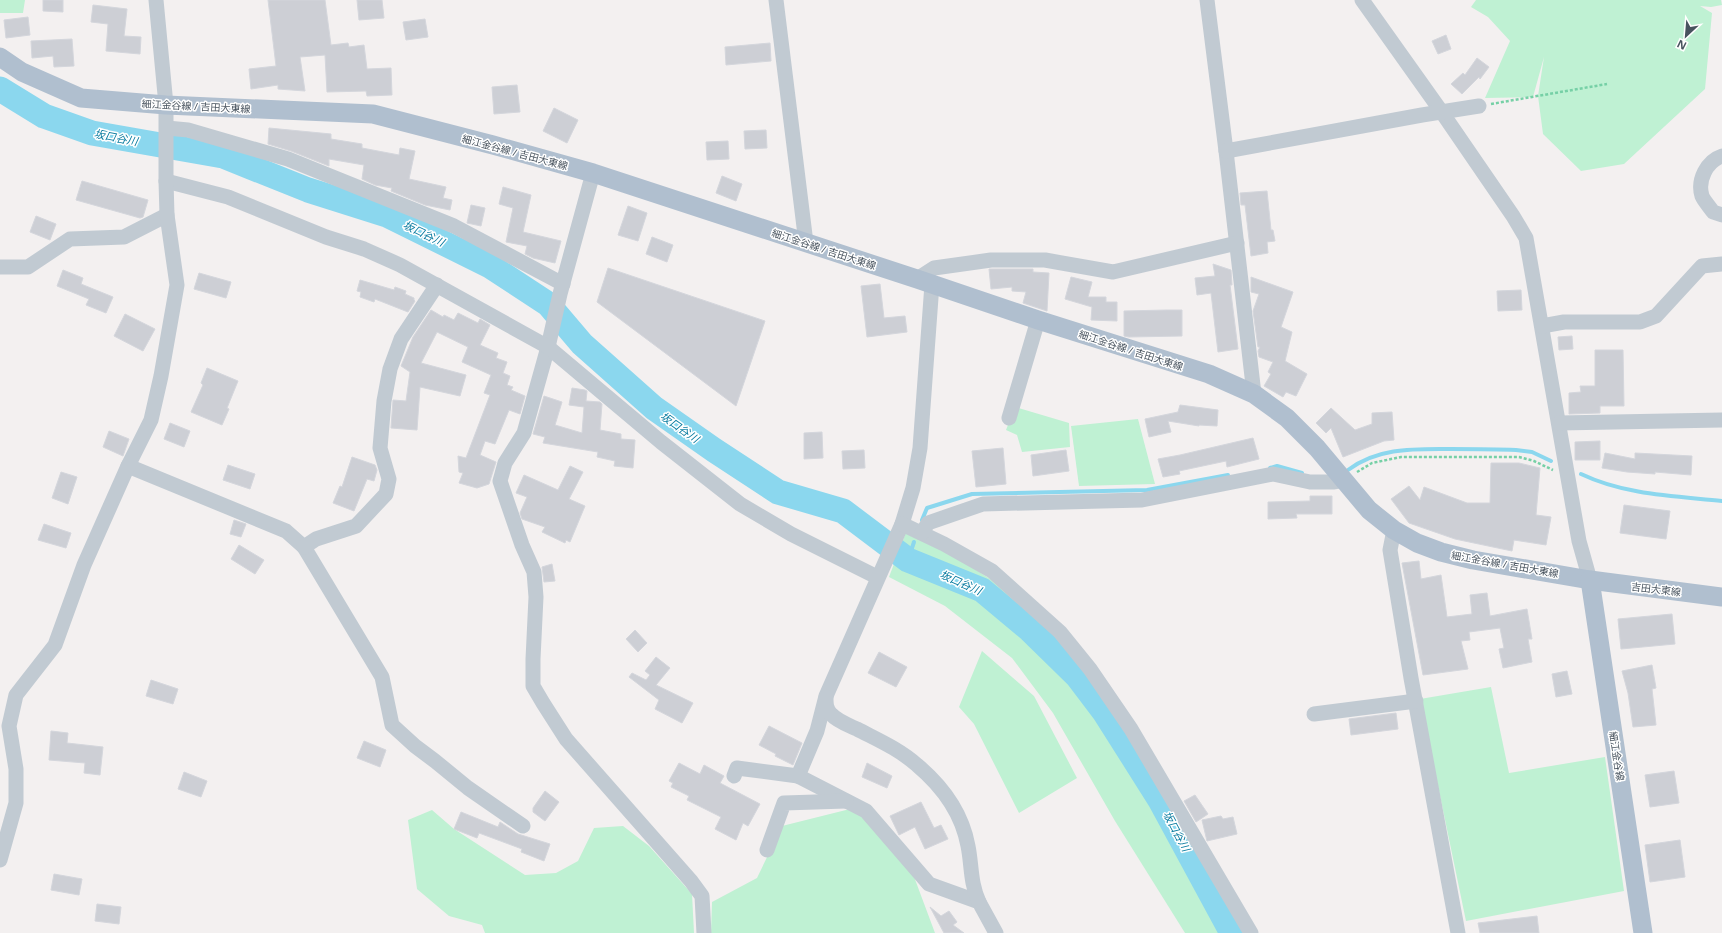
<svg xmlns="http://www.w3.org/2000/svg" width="1722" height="933" viewBox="0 0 1722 933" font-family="'Noto Sans','Noto Sans JP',sans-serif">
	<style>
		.green { fill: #bff1d3 }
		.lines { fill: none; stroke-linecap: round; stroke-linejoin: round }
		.stream { stroke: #8bd7ee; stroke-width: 4 }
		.river { stroke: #8bd7ee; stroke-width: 25 }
		.building { fill: #cdcfd5; stroke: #d4d6dc }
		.path { stroke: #76d0a6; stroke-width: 2.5; stroke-dasharray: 3 2; stroke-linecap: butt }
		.minor { stroke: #c1cad2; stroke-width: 15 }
		.major { stroke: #b0bfcf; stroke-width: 19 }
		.labels { text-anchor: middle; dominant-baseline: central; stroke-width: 3; stroke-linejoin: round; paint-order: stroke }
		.street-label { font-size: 10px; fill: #48535e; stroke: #fff }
		.water-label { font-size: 11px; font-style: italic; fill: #0a7ca0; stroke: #fff }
	</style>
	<rect width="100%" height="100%" fill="#f3f0f0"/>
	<g class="green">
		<path d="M0,0H25L23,13H0Z"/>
		<path d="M1476,0H1721L1722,5L1711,7L1700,6L1712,13L1705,89L1624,164L1581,171L1543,134L1538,96L1544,57L1533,97L1485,98L1510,41L1488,17L1471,7Z"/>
		<path d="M1015,407L1069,423L1070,447L1022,452L1017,435L1006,430Z"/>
		<path d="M1138,419L1155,484L1079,486L1071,426Z"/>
		<path d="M908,527L1049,616L1114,705L1250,933H1185L1115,821L1053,713L1012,658L945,606L889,577Z"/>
		<path d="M982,651L1034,696L1077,778L1019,813L974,724L959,707Z"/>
		<path d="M1491,687L1509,773L1605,757L1624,891L1466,921L1420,699Z"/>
		<path d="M858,807L913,874L935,933H711L712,902L757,878L782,826Z"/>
		<path d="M432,810L454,829L525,875L556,873L578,861L594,828L623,826L649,846L692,894L694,933H485L482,925L449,916L417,889L408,820Z"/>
	</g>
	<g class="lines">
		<g class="stream">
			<path d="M1270,468L1277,466L1302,473"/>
			<path d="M1348,470C1378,447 1415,449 1451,449C1473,449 1494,449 1516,450L1532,452L1551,461"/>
			<path d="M1581,474C1625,495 1674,496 1722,501"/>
			<path d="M922,520L927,508L972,494L1147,490L1228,475"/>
			<path d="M908,560L914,542"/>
		</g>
		<path class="river" d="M0,89L44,116L92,133L223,156L308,190L387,215L490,266L548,304L582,344L654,408L714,450L778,492L843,511L908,560L982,590L1030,630L1077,676L1105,713L1160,800L1232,933"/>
	</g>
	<g class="building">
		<path d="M43,0H63V12L43,11Z"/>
		<path d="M268,0H325L331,45L348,43L349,47L364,45L367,69L391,68L392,95L367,96L366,91L327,92L325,55L300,57L305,91L278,89V85L251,89L249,69L276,66Z"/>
		<path d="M357,0H382L384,18L359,20Z"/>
		<path d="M93,5L127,9L124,36L141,37L140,54L106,51L108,24L91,22Z"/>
		<path d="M28,17L30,35L6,38L4,20Z"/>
		<path d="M425,19L428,37L406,40L403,22Z"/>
		<path d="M1446,35L1451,49L1438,54L1432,41Z"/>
		<path d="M72,39L74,66L54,67L53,56L32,58L31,41Z"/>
		<path d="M770,43L771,61L726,65L725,47Z"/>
		<path d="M1477,58L1489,67L1480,79L1479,77L1462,94L1451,84L1463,73L1465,75Z"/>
		<path d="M517,85L520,112L494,114L492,87Z"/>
		<path d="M554,108L578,120L567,143L543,131Z"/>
		<path d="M269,128L331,134V139L362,144V148L399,155L400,148L415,151L409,179L446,187L443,198L452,200L450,210L425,205L391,191L392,188L375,185L362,179L364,165L329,159V166L291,151L268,144Z"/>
		<path d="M766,130L767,148L745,149L744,131Z"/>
		<path d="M728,141L729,159L707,160L706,142Z"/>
		<path d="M722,176L742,184L736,201L716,193Z"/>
		<path d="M82,181L148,200L143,217L140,218L76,200Z"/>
		<path d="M503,187L531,195L523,232L561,241L555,263L533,258L525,254L527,246L506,242L513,208L499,204Z"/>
		<path d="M1267,191L1271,230H1273L1275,241L1267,242L1268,253L1251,256L1245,205H1241L1240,193Z"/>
		<path d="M471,205L485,208L481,226L467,223Z"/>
		<path d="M628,206L647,213L638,241L618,235Z"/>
		<path d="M36,216L56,224L50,240L30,232Z"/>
		<path d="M652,237L673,245L667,262L646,254Z"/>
		<path d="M1213,264L1231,270L1232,285H1230L1238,349L1218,352L1211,293L1197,295L1195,278L1215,276Z"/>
		<path d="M608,268L765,321L736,406L597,302Z"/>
		<path d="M989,269H1033V272L1049,273L1047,311L1023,303L1026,292L1012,291V287L991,289Z"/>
		<path d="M63,270L83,278L81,284L113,297L106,313L86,305L89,299L57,286Z"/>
		<path d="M199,273L231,282L226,298L194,289Z"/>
		<path d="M1071,277L1092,282L1088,297H1106V302H1117V321L1091,320L1092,307L1065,299Z"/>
		<path d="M1251,277L1293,292L1281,327L1292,332L1285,361L1307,374L1296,396L1286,392L1283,397L1264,386L1271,374L1268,372L1273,362L1259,357L1258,351L1260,347H1258L1253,311L1259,294L1251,292Z"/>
		<path d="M360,280L394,290L395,287L406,291L405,294L414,298V300L415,301L408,312L375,299L374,302L360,297L361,292L357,291Z"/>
		<path d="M880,284L884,318L905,316L907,332L867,337L861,286Z"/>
		<path d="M1521,290L1522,310L1498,311L1497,291Z"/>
		<path d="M431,310L443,317L444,315L454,320L458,313L478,323L480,319L490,325L480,345L498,353L496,358L507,362L503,373L510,376L507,385L513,387L511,390L525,396L520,414L509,410L495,444L485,441L480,455L496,462L489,484L477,488L459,483L463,473L459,472L458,456L466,458L490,395L484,393L491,375L462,362L468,347L437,332L421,363L466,375L460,396L420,387L417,430L391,428L393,400L406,401L410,372L401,366L413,337Z"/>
		<path d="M1167,310H1182V336L1129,337L1124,336V311Z"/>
		<path d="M125,314L155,329L143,351L114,336Z"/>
		<path d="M1572,336L1573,349L1559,350L1558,337Z"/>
		<path d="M1595,350H1623L1624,406H1600V413L1569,414V393L1581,392L1580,386H1595Z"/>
		<path d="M207,368L238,381L227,408L229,409L222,425L191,412L203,385L201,383Z"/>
		<path d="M572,388L585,390L587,391L586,401L600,402L602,404L600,430L621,434V439L635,440L633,468L614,466L615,461L597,457L598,452L543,443L545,437L533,434L544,396L562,402L555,425L582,433L584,407L569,405Z"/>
		<path d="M1180,405L1218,410L1217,426L1199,425V426L1168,421L1171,432L1149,437L1145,419L1178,412Z"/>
		<path d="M1331,408L1355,430L1372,424V413L1392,412L1394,440L1384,441L1343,457L1331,428L1326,433L1316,423Z"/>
		<path d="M170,423L190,431L184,447L164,439Z"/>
		<path d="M109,431L129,439L123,456L103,447Z"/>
		<path d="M822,432L823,458L804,459V433Z"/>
		<path d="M1253,438L1259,459L1227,467L1226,461L1179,471L1180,474L1163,477L1158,459L1180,455Z"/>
		<path d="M1600,441V460H1575V442Z"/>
		<path d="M1003,448L1006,484L976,487L972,451Z"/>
		<path d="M864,450L865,468L843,469L842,451Z"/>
		<path d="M1066,450L1069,471L1033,476L1031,455Z"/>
		<path d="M1605,453L1635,459V453L1692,456L1691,475L1655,472V474L1627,472L1602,468Z"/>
		<path d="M352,457L375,465L377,470L374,481L367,479L354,511L333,503L340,486L342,487Z"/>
		<path d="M1491,463H1519L1540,468L1536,515L1551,517L1546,545L1514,540L1512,551L1455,539L1409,523L1391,499L1409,486L1420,500L1424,487L1467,503H1490Z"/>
		<path d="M228,465L255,474L250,489L223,480Z"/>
		<path d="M570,466L583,472L569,499L585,506L570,542L566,540L565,543L542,532L545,527L522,519L520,513L527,497L516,493L524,475L558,490Z"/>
		<path d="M61,472L77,477L68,504L52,498Z"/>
		<path d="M1310,496H1332V514H1296L1297,518L1268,519V502L1310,501Z"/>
		<path d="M1624,505L1670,511L1666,539L1620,533Z"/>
		<path d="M234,520L246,524L241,537L230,534Z"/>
		<path d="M44,524L71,533L66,548L38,540Z"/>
		<path d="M239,545L264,560L255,574L231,559Z"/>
		<path d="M1419,561L1421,579L1441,575L1447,617L1472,614L1470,595L1487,593L1490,616L1527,609L1532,639H1528L1532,662L1503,668L1499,649L1504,648L1500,628L1469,632L1470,640L1461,641L1468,669L1423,675L1402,563Z"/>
		<path d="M552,564L555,581L544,582L542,567Z"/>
		<path d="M1672,614L1675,644L1621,649L1618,619Z"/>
		<path d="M635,630L647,643L638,652L626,639Z"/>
		<path d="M879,652L907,667L896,687L868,673Z"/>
		<path d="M656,657L670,668L656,685L693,703L682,723L655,709L659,700L629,677L632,673L646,680L650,675L645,671Z"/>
		<path d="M1652,665L1656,688L1652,689L1656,725L1633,727L1628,693L1622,671Z"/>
		<path d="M1567,671L1572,694L1556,697L1552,674Z"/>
		<path d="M151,680L178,689L173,704L146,696Z"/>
		<path d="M1396,713L1398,729L1351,735L1349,719Z"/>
		<path d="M769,726L802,743L793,765L775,756L776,754L759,745Z"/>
		<path d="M51,731L68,733L67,743L103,747L100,775L84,773L85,763L49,760Z"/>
		<path d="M364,741L386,750L380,767L357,758Z"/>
		<path d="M679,763L700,774L704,765L724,776L720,783L760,804L748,826L743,823L736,840L715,829L721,817L687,800L689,796L671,787L673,783L669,781Z"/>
		<path d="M867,763L892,776L887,788L862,777Z"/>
		<path d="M1674,771L1679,803L1650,807L1645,775Z"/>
		<path d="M184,772L207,781L201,797L178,789Z"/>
		<path d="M545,791L559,802L545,821L533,812V808Z"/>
		<path d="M1195,795L1208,814L1196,822L1184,801Z"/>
		<path d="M921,802L934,828L941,825L948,839L925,849L915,827L899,835L890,816Z"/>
		<path d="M461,812L498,827L500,822L518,834L550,844L544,861L521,852L522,849L479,833L477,838L454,829Z"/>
		<path d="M1221,816L1223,819L1233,817L1237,834L1207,841L1202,820Z"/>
		<path d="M1680,840L1685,877L1650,882L1645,845Z"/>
		<path d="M54,874L82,879L79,895L51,890Z"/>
		<path d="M97,904L121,907L119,924L95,921Z"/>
		<path d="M930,907L941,916L949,911L957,922L953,925L964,933H944Z"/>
		<path d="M1537,916L1539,933H1480L1478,923Z"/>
	</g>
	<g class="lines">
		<g class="path">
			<path d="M1491,104L1607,84"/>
			<path d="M1357,472L1372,463L1401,457H1519L1534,461L1553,470"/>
		</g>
		<g class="minor">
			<path d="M776,0L806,243"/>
			<path d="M1207,0L1226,151L1254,394"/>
			<path d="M1362,0L1441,111L1513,216L1526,238L1579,541L1590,580"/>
			<path d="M167,128L188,130L288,159L325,174L454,226L563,284"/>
			<path d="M1226,151L1422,115L1479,106"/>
			<path d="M1722,156C1707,161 1697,180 1702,196C1704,201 1710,207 1713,212L1722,215"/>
			<path d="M593,173L560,294L548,347L524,433L505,463L500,481L522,545L534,572L536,597L533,659V686L543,703L566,739L691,881L702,896L704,933"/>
			<path d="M166,181L228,197L326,237L364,249L400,265L548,347L661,442L740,504L791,534L877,577"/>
			<path d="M0,267H28L70,239L124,237L167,215"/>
			<path d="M917,279L934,268L991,260H1045L1113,272L1237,243"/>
			<path d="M932,284L920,448L913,488L902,524L826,696L817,731L798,776L866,811L929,884L979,902L996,933"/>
			<path d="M1542,326L1564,322H1640L1656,316L1702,266L1722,264"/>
			<path d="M1009,418L1038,320"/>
			<path d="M1559,423L1722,420"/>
			<path d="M128,466L286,531L304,547L382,677L392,725L415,746L435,761L468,788L523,826"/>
			<path d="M902,524L944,544L992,571L1060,632L1090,669L1131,729L1251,933"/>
			<path d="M1394,530L1390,550L1411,678L1458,933"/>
			<path d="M922,533L928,523L983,504L1142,500L1273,474L1310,482H1333L1344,480"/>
			<path d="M304,547L316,539L356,526L386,494L389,479L380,448L384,401L390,369L401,339L437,285"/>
			<path d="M826,697C826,704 826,709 831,714C837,721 848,725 857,729C878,740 899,749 917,765C942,786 962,813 968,846C972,866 970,882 979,902"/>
			<path d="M1314,714L1416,701"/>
			<path d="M734,776L737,768L798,776"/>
			<path d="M767,850L784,803L846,801"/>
			<path d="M0,860L16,803V769L9,726L16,695L55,645L84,565L128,466L151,420L161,376L177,285L167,215L166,181V105L156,0"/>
		</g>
		<g class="major">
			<path d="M0,57L22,72L81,98L166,105L373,114L493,145L593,173L917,279L1038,320L1209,374L1254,394L1287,418L1317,448L1369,510L1394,530L1417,543L1441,552L1473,560L1590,580L1722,597"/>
			<path d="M1590,580L1643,933"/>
		</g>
	</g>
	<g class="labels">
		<g class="street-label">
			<text transform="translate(196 106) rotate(3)">細江金谷線 / 吉田大東線</text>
			<text transform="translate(515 152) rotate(15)">細江金谷線 / 吉田大東線</text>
			<text transform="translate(824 249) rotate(18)">細江金谷線 / 吉田大東線</text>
			<text transform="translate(1131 350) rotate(18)">細江金谷線 / 吉田大東線</text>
			<text transform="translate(1505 564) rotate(10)">細江金谷線 / 吉田大東線</text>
			<text transform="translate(1656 589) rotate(7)">吉田大東線</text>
			<text transform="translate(1617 756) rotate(81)">細江金谷線</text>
		</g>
		<g class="water-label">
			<text transform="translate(116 137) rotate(11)">坂口谷川</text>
			<text transform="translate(424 233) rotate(26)">坂口谷川</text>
			<text transform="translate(680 427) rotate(35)">坂口谷川</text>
			<text transform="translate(961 582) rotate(24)">坂口谷川</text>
			<text transform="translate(1177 831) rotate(62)">坂口谷川</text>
		</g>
	</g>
	<g transform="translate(1686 36) rotate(206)" stroke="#ffffff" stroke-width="3" paint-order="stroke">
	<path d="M0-3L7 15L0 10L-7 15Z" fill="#48535e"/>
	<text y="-6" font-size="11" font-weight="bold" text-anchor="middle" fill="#48535e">N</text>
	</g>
</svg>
